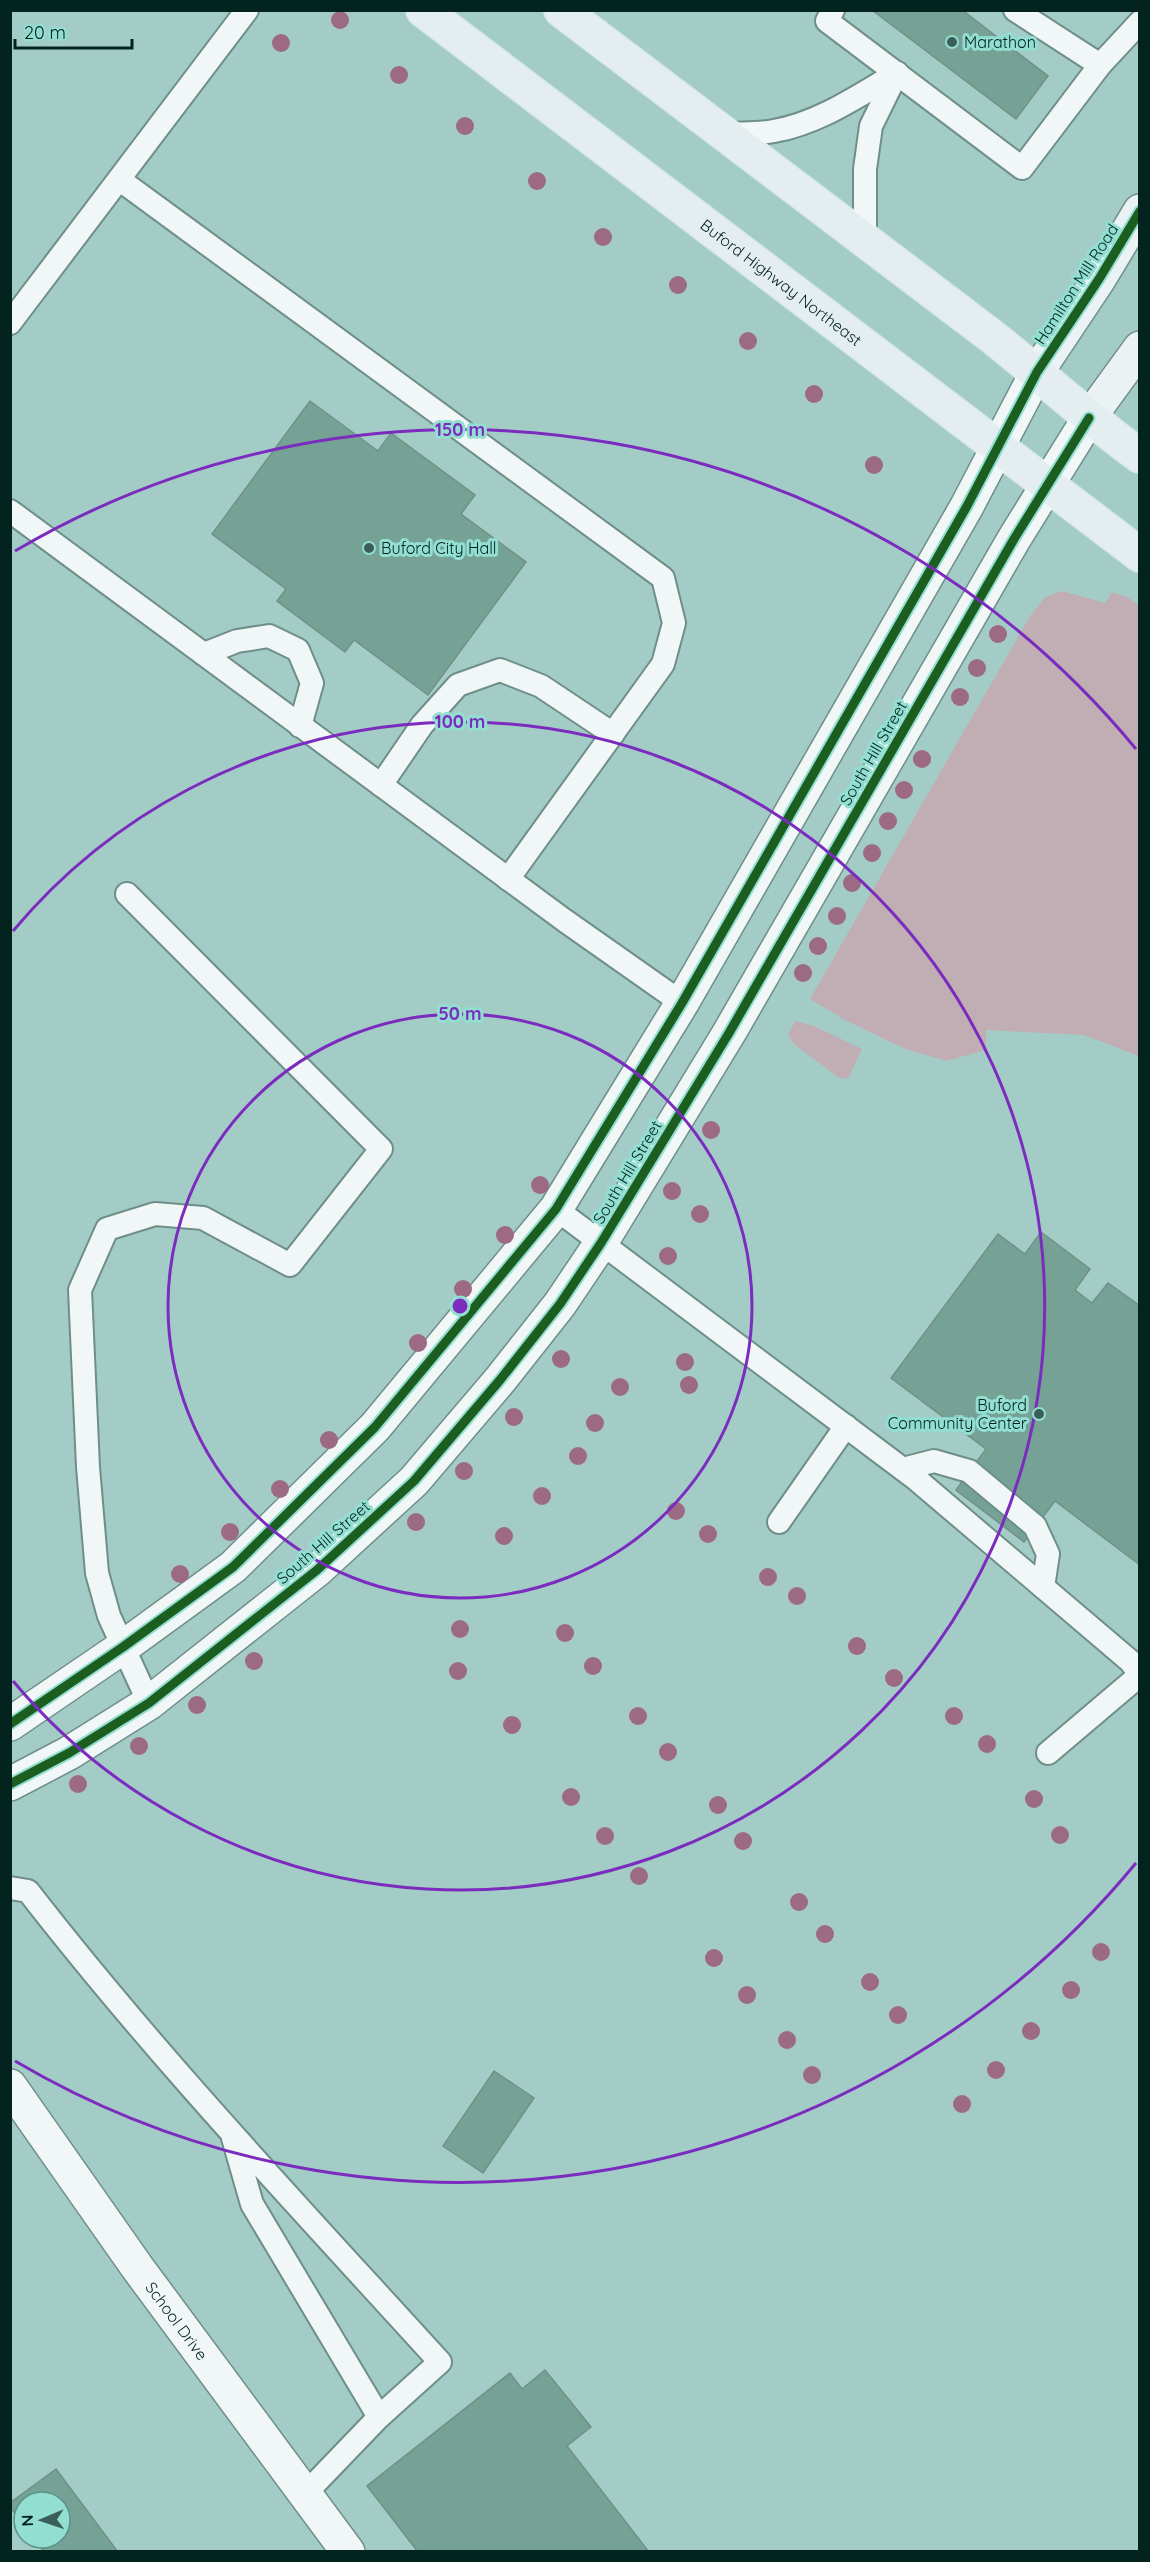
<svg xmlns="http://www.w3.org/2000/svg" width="1150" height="2562" viewBox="0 0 1150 2562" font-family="Quicksand,sans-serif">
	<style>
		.green { fill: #c1aeb5 }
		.building { fill: #76a295; stroke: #729088; stroke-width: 1.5 }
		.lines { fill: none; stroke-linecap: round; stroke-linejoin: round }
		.service-casing { stroke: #6e8e8a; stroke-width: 26 }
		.minor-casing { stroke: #6e8e8a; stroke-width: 36 }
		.tertiary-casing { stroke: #6e8e8a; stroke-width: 36 }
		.secondary-casing { stroke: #6e8e8a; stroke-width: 36 }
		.primary-casing { stroke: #d6e8e5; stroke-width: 36 }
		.service { stroke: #f1f7f6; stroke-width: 22 }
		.minor { stroke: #f1f7f6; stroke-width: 33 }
		.tertiary { stroke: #f1f7f6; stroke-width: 33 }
		.secondary { stroke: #ebf2f3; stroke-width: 33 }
		.primary { stroke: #e4eef0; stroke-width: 33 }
		.cycleway-casing { stroke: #92ded1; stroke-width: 13 }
		.cycleway { stroke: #1b5e20; stroke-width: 9 }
		.tree { fill: #9d6a84 }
		.ring { fill: none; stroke: #7b2cbf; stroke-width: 3 }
		.poi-dot { fill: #3b5e59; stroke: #92ded1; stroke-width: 2 }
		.labels { text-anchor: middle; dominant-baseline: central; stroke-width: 6; stroke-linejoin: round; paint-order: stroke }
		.poi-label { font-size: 16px; fill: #03231f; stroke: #92ded1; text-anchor: start }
		.street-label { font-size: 16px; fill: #03231f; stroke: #92ded1 }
		.centre { fill: #7b2cbf; stroke: #92ded1; stroke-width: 3 }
		.ring-label { font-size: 18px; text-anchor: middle; font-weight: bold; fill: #7b2cbf; stroke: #92ded1; stroke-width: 6; stroke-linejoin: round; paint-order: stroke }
	</style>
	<rect width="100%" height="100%" fill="#a4ccc6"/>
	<g class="green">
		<path d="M1062,591L1105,603L1112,592L1127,597L1139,606V1056L1084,1035L986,1030V1050L946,1061L905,1049L845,1020L810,999L1030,616L1045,597Z"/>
		<path d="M795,1021L814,1026L862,1049L849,1077L844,1079L838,1077L794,1044L788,1035Z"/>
	</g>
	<g class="building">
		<path d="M872,10H962L1048,76L1016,119Z"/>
		<path d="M310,401L378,451L391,433L475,495L461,514L526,562L428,695L354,640L345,652L277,601L286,589L212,534Z"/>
		<path d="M1041,1232L1090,1269L1075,1290L1092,1303L1108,1283L1140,1306V1565L1055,1501L1024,1542L956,1490L986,1449L891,1378L998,1234L1025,1254Z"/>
		<path d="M494,2071L534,2098L483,2173L443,2146Z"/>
		<path d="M545,2370L591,2427L567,2446L649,2552H418L367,2486L510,2373L522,2389Z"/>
		<path d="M56,2469L118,2552H44L34,2538H60V2502H24V2525L10,2507V2503Z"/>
	</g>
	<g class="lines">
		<g class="service-casing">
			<g id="service">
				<path d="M833,10L827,21L1022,168L1100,65L1140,22"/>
				<path d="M1015,10L1100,65"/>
				<path d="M727,134C742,133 759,134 774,131C819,123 858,96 897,73"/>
				<path d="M120,180L663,578L674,623L663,664L508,879"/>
				<path d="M865,240V169L871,126L897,73"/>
				<path d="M10,323L247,10"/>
				<path d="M10,511L564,920L682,1003"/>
				<path d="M204,654L237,641L269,636L298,650L312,683L300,726"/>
				<path d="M381,785L422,725L458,685L500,670L541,686L613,734"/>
				<path d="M127,894L381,1149L290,1265L203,1218L155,1214L107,1229L80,1290L88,1467L97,1573L109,1616L149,1703"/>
				<path d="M556,1209L916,1479L1130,1661L1140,1674"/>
				<path d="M903,1469L934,1461L969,1471L1035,1526L1048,1554L1043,1587"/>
				<path d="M779,1522L846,1426"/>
				<path d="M1048,1753L1140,1675"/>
				<path d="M10,1888L28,1891C156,2056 300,2208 440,2362L379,2417L305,2494"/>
				<path d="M233,2138L252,2204L379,2417"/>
			</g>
		</g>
		<g class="minor-casing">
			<g id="minor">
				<path id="s1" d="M10,2086L137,2267L348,2552"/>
			</g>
		</g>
		<g class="tertiary-casing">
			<g id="tertiary">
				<path d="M10,1724L123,1647L233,1567L375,1427L556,1209L682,1003L967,506L1037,372"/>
				<path d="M10,1784L69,1753L149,1703L317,1570L414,1481L500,1380L560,1304L601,1243L729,1033L1014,539L1089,418"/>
			</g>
		</g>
		<g class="secondary-casing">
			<g id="secondary">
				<path d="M1037,372L1099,279L1140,211"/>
				<path d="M1089,418L1140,348"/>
			</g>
		</g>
		<g class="primary-casing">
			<g id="primary">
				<path id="s2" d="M423,10L1140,555"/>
				<path d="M561,10L990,335C1041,375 1088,419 1140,456"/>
			</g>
		</g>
		<use href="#service" class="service"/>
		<use href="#minor" class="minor"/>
		<use href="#tertiary" class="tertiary"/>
		<use href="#secondary" class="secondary"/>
		<use href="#primary" class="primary"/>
		<g class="cycleway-casing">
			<g id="cycleway">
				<path d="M10,1724L123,1647L233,1567L375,1427L556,1209L682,1003L967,506L1037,372L1099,279L1140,211"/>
				<path d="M10,1784L69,1753L149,1703L317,1570L414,1481L500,1380L560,1304L601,1243L729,1033L1014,539L1089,418"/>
			</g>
		</g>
		<use href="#cycleway" class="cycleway"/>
	</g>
	<g class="tree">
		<circle cx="340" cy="20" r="9"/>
		<circle cx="281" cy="43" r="9"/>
		<circle cx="399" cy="75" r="9"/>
		<circle cx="465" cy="126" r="9"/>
		<circle cx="537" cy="181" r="9"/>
		<circle cx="603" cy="237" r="9"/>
		<circle cx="678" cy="285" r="9"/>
		<circle cx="748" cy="341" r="9"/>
		<circle cx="814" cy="394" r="9"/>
		<circle cx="874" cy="465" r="9"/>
		<circle cx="998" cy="634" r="9"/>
		<circle cx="977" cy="668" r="9"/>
		<circle cx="960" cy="697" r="9"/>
		<circle cx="922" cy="759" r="9"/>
		<circle cx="904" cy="790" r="9"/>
		<circle cx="888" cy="821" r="9"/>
		<circle cx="872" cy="853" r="9"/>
		<circle cx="852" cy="883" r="9"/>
		<circle cx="837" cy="916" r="9"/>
		<circle cx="818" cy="946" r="9"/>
		<circle cx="803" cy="973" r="9"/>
		<circle cx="711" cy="1130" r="9"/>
		<circle cx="540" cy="1185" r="9"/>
		<circle cx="672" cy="1191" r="9"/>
		<circle cx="700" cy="1214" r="9"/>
		<circle cx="505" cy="1235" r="9"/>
		<circle cx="668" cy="1256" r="9"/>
		<circle cx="463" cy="1289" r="9"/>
		<circle cx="418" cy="1343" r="9"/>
		<circle cx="561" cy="1359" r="9"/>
		<circle cx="685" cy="1362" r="9"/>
		<circle cx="689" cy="1385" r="9"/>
		<circle cx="620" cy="1387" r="9"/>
		<circle cx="514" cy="1417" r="9"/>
		<circle cx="595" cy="1423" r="9"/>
		<circle cx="329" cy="1440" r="9"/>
		<circle cx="578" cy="1456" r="9"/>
		<circle cx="464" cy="1471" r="9"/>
		<circle cx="280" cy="1489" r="9"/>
		<circle cx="542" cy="1496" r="9"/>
		<circle cx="676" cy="1511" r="9"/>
		<circle cx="416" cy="1522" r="9"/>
		<circle cx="230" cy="1532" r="9"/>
		<circle cx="708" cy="1534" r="9"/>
		<circle cx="504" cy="1536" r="9"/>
		<circle cx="180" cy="1574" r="9"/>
		<circle cx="768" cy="1577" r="9"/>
		<circle cx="797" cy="1596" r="9"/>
		<circle cx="460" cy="1629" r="9"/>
		<circle cx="565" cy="1633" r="9"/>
		<circle cx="857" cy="1646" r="9"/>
		<circle cx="254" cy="1661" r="9"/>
		<circle cx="593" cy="1666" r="9"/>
		<circle cx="458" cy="1671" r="9"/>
		<circle cx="894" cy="1678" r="9"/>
		<circle cx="197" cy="1705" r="9"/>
		<circle cx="638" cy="1716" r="9"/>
		<circle cx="954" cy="1716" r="9"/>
		<circle cx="512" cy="1725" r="9"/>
		<circle cx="987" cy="1744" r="9"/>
		<circle cx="139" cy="1746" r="9"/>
		<circle cx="668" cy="1752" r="9"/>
		<circle cx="78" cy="1784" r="9"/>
		<circle cx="571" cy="1797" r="9"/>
		<circle cx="1034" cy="1799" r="9"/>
		<circle cx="718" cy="1805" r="9"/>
		<circle cx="1060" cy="1835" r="9"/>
		<circle cx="605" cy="1836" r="9"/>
		<circle cx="743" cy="1841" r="9"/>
		<circle cx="639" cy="1876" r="9"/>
		<circle cx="799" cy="1902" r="9"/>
		<circle cx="825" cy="1934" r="9"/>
		<circle cx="1101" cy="1952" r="9"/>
		<circle cx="714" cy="1958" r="9"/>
		<circle cx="870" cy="1982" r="9"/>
		<circle cx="1071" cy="1990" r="9"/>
		<circle cx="747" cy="1995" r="9"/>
		<circle cx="898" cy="2015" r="9"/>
		<circle cx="1031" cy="2031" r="9"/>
		<circle cx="787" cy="2040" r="9"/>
		<circle cx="996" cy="2070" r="9"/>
		<circle cx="812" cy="2075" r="9"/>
		<circle cx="962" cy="2104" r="9"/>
	</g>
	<g class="ring">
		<circle cx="460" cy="1306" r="292"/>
		<path d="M13 931A584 584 0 1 1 13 1681"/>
		<path d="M1136 1863A876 876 0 0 1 15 2061M15 551A876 876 0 0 1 1136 749"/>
	</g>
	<g class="poi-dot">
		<circle cx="952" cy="42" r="6"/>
		<circle cx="369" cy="548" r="6"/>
		<circle cx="1039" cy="1414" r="6"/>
	</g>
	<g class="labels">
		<g class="poi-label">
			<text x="964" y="42">Marathon</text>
			<text x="381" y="548">Buford City Hall</text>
			<text x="1027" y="1405" text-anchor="end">Buford<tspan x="1027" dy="18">Community Center</tspan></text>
		</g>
		<g class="street-label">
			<text stroke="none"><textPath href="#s2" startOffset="450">Buford Highway Northeast</textPath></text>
			<text transform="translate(1076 284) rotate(-57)">Hamilton Mill Road</text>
			<text transform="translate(873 753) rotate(-60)">South Hill Street</text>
			<text transform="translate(627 1172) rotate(-59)">South Hill Street</text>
			<text transform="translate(323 1542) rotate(-41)">South Hill Street</text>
			<text stroke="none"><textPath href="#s1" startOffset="288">School Drive</textPath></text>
		</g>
	</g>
	<circle cx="460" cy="1306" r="9" class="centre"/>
	<g class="ring-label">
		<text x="460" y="436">150 m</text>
		<text x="460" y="728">100 m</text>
		<text x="460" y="1020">50 m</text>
	</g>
	<rect width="1150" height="2562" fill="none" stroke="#03231f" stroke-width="24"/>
	<g transform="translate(42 2520) rotate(268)"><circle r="28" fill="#92ded1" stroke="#59938a" stroke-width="1.5"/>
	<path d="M0-4.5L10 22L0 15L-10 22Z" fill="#3b5e59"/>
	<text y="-9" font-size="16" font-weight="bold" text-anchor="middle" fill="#03231f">N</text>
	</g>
	<path d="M15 39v9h117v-9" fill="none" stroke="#03231f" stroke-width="3"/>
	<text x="24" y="39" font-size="18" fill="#03231f" stroke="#92ded1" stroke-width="4.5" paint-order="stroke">20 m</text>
</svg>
